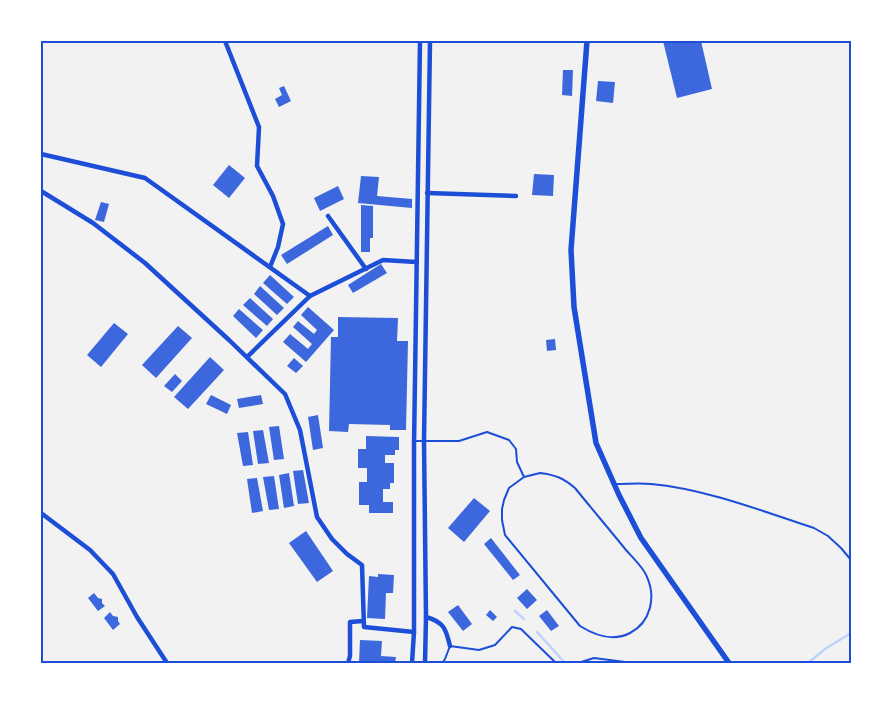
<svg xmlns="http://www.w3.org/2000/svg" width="892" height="704" viewBox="0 0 892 704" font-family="'Libre Baskerville',serif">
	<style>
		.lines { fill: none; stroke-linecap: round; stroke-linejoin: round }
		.stream { stroke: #bfd3fe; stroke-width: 2.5 }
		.building { fill: #3d67dc }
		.service { stroke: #1d4ed8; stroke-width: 2 }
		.minor { stroke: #1d4ed8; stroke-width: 4.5 }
		.tertiary { stroke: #1d4ed8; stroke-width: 5.5 }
		.neatline { fill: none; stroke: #1d4ed8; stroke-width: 2 }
	</style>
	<rect width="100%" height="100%" fill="#f2f2f2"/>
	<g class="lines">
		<g class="stream">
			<path d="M515,611L524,619"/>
			<path d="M537,632L565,663"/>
			<path d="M808,663L825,649L851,633"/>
		</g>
	</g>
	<g class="building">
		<path d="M663,41H701L712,89L677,98Z"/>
		<path d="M563,70H573L572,96L562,95Z"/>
		<path d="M598,81L615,82L613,103L596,101Z"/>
		<path d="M284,86L291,101L279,107L275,99L282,95L279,88Z"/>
		<path d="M229,165L245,178L229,198L213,185Z"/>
		<path d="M534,174L554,175L553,196L532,195Z"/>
		<path d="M361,176L379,177L377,196L412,199V208L358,203Z"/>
		<path d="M338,186L344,199L320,211L314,198Z"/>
		<path d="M101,202L109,204L104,222L95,220Z"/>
		<path d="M361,205L373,206V238H370V252H361Z"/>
		<path d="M328,226L333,235L287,264L281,255Z"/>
		<path d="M381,264L387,273L353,293L348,285Z"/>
		<path d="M270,275L294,297L287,304L263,283Z"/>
		<path d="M260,286L284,308L277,315L254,294Z"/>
		<path d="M250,298L273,319L267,326L243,305Z"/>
		<path d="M308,307L334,330L306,362L283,342L290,334L308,349L312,344L293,327L298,321L314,334L317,330L301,315Z"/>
		<path d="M239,309L263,330L256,338L233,316Z"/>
		<path d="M338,317L398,318L397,341H408L406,430H390V425L349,424L348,432L329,431L331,337H338Z"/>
		<path d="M114,323L128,334L101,367L87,355Z"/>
		<path d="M178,326L192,338L156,378L142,365Z"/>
		<path d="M555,339L556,350L547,351L546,340Z"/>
		<path d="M210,357L224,370L188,409L174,397Z"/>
		<path d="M294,358L303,366L296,373L287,366Z"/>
		<path d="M175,374L182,381L172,392L164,386Z"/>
		<path d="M211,395L231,405L227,414L206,404Z"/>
		<path d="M261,395L263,404L239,408L237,399Z"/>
		<path d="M318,415L323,448L313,450L308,417Z"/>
		<path d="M279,426L284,459L274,460L269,427Z"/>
		<path d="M263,430L269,463L258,464L253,431Z"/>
		<path d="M248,432L253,465L243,466L237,433Z"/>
		<path d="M366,436L399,437V450H395V455H385V463H394V483H390V489H383V502H393V513H369V505H359V482H367V468H358V449H366Z"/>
		<path d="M303,470L309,503L298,504L293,471Z"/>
		<path d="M289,473L294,506L284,508L279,475Z"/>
		<path d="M274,476L279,509L269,510L263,477Z"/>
		<path d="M257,478L263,511L252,513L247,479Z"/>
		<path d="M474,498L490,511L464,542L448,528Z"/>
		<path d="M306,531L333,571L317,582L289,543Z"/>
		<path d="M491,538L520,575L513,580L484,544Z"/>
		<path d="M378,574L394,575L393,593H386L385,619L367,618L369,576L378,577Z"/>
		<path d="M527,589L537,600L527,609L517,598Z"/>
		<path d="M94,593L98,598L102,599V603L105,606L98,611L88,598Z"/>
		<path d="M458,605L472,624L463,631L448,612Z"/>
		<path d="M490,610L497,617L493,621L486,615Z"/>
		<path d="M547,610L559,626L551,631L539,616Z"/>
		<path d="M110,612L113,616L118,617V621L120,624L113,630L104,618Z"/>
		<path d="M360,640L382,641L381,656L396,657L395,663H359Z"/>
	</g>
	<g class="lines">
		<g class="service">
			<path d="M415,441H459L487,432L509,440L516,449L517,462L524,477"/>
			<path d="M540,473C556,475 563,478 575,488C592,509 609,529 626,550C632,557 644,568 647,577C656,597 651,622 630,633C613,642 596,636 580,626L505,535L502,520V509L504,500L509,488L524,477Z"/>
			<path d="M617,484C628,484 640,483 651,484C706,489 762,511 814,528L828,536L841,548L851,560"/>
			<path d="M442,663L445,659L450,646L479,650L495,645L512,627L521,629L556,663"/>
			<path d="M578,663L594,658L633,663"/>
		</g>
		<g class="minor">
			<path d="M225,41L259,127L257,166L273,196L283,224L278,247L270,267"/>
			<path d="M41,154L145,178L310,296L383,260L416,262"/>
			<path d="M41,191L93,223L145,263L229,340L285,394L300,430L317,517L332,539L347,554L362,565L364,627L414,632"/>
			<path d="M427,193L516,196"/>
			<path d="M328,216L366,269"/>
			<path d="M247,357L310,296"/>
			<path d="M41,513L90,550L113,574L137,617L167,663"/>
			<path d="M426,617C444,622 446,629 450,646"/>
			<path d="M348,663L350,656V622L363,621"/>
			<path d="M412,663L414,632V446L420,41"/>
			<path d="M425,663L426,617L424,441L430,41"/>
		</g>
		<path class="tertiary" d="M587,41L571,250L574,307L596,443L619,495L641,538L729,663"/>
	</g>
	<rect width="892" height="704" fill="none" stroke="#ffffff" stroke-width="85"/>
	<rect x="42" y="42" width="808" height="620" class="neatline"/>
</svg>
